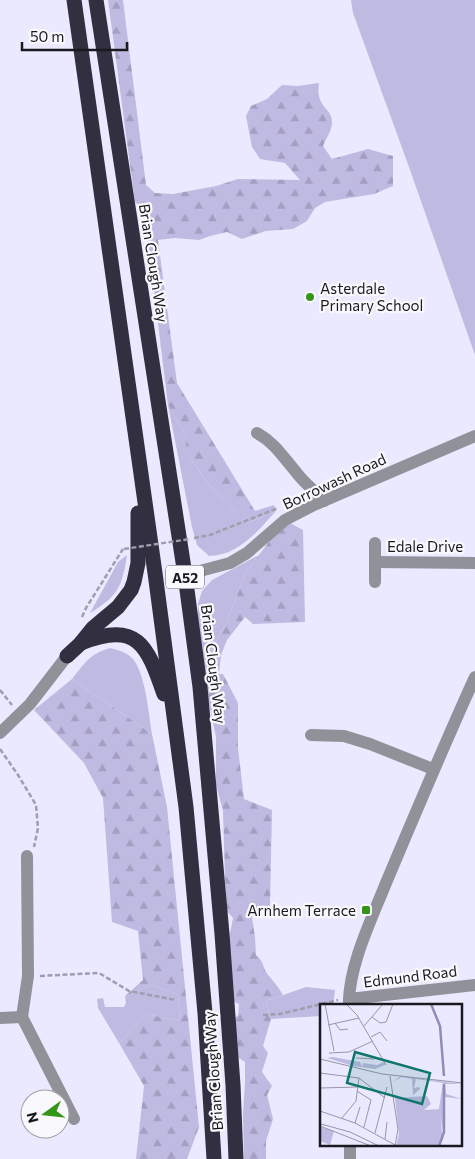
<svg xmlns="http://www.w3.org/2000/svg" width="475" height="1159" viewBox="0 0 475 1159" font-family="Commissioner,sans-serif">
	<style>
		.grass { fill: #bfbae1 }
		.forest { fill: url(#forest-firs) }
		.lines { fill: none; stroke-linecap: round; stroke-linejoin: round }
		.path { stroke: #9f9dae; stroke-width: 2.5; stroke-dasharray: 5 2.5; stroke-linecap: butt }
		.minor { stroke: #91919a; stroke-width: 12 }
		.highway { stroke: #312f40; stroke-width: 15 }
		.path-bridge { stroke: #9f9dae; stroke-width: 2.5; stroke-dasharray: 5 2.5; stroke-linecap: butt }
		.poi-dot { fill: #349619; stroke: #f8f8fd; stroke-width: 2 }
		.labels { text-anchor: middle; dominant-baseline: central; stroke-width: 4.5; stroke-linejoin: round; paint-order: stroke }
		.shield { fill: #f8f8fd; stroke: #5d5c62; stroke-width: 1 }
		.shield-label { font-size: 14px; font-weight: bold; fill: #1a1920 }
		.street-label { font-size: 15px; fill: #1a1920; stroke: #f8f8fd }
		.poi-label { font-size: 15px; fill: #1a1920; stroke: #f8f8fd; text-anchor: start }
		.inset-river { fill: none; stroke: #918bb9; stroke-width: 2.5 }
		.inset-road { fill: none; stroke: #9796a6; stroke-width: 1 }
		.view { fill: #0f766e; fill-opacity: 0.15; stroke: #0f766e; stroke-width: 2.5 }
		.inset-edge { fill: none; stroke: #1a1920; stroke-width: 2.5 }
	</style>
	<defs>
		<pattern id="forest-firs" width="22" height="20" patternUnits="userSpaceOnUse" patternTransform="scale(1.25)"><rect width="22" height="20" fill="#bfbae1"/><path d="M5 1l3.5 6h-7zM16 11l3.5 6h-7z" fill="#a49fc1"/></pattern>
	</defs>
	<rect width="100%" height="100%" fill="#ebe9ff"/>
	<g class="grass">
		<path d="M351,0H475V355L409,167L353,13Z"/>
		<path d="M168,405L186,436V453L211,487L248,523L276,511C258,531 238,556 209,556L197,545L192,527Z"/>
		<path d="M127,555C122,587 118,596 90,613L118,562Z"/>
		<path d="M259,555L246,572L225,626L210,652L204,680L198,621V604L202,591L212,580Z"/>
		<path d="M110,648C118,650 126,652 132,658C145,671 149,715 152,734L72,679C85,663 89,654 110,648Z"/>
		<path d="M152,985L178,995L180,1021L147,1014L119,1043L98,1008L97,999L103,998L105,1007H124L126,1003L125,996Z"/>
		<path d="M306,987L335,990L333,1005H321V1016L271,1019L266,1001Z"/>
	</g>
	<g class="forest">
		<path d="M108,0H123L146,185L155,193L173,194L216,186L238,179L300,180L285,163L260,159L252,147L246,116L251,106L267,99L282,85L298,86L319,83C315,109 333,107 332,123C332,130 326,139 323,146L332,159L368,149L393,156V186L374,194L325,202L315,208L307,221L293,229L266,231L242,239L227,232L210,236L199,240L175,238L158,240L177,383L255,511L274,505L276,511L248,523L211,487L186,453V436L168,405L144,209L135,202Z"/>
		<path d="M290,523L303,530L305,622L253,624L245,617L227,640L221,655L219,674H223L238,703V748L244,799L272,810L270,906L251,911L255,937L256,955C264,962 262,965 266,972C272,980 278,986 283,995L266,1001L271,1019L263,1046L268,1053L262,1072L272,1086L267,1095L273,1119L266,1141V1159H244L243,1115L245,1082V1062L236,1056L230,1019L238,1016L239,1004L231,1000L228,944L233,918L226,910L223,811L216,785V737L204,680L210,652L225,626L246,572L271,539Z"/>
		<path d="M72,679L152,734L167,807L199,1127L187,1159H136L144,1086L119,1043L147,1014L180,1021L178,995L152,985L125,996L143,980L138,931L112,922L103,798L84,763L34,710Z"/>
	</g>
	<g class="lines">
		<g class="path">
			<path d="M194,538L210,535L278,508"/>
			<path d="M82,617L86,608L123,549"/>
			<path d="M0,690L12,705"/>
			<path d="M0,749L18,775L36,805L38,828L34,847"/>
			<path d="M40,976L99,973L129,991L176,1000"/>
			<path d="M263,1015L280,1014L338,1000"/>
		</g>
		<g class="minor">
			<path d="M257,433C275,443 283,457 296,472C304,483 315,491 324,501"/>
			<path d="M375,562L475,563"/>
			<path d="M185,575L230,563L247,553L285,520L314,505L475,436"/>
			<path d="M375,582V543"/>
			<path d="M0,733L30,704L67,656"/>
			<path d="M311,735L344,736L370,744L433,769"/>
			<path d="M27,856L28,976L22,1017L74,1119"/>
			<path d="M349,999L475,985"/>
			<path d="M349,1005C348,967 372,918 386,883C415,814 444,745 475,677"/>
			<path d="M0,1018L22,1017"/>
			<path d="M350,1145V1159"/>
		</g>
		<g class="highway">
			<path d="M74,0L155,573L186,807L205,1013L214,1159"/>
			<path d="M96,0L185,575L200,687L222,934L233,1085L236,1159"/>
			<path d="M81,643C138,621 147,645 164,694"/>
			<path d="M67,656L80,644L93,628L118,607L131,590L134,582L138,563V513"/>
		</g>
		<path class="path-bridge" d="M124,549L190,539"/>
	</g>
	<g class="poi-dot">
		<circle cx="310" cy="297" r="5"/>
		<rect x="361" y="905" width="10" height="10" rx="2.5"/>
	</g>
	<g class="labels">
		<rect class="shield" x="166" y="565.5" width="38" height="23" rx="4"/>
		<g class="shield-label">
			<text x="185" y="577">A52</text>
		</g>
		<g class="street-label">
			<text transform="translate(154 263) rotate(81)">Brian Clough Way</text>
			<text transform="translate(334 481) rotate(-25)">Borrowash Road</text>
			<text x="425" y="546">Edale Drive</text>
			<text transform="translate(214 664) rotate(83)">Brian Clough Way</text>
			<text transform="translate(410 976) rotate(-7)">Edmund Road</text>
			<text transform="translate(213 1071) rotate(-94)">Brian Clough Way</text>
		</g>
		<g class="poi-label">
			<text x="320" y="288">Asterdale<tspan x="320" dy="17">Primary School</tspan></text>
			<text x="356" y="910" text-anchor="end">Arnhem Terrace</text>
		</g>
	</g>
	<g transform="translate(320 1004)">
		<rect width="142" height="142" fill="#ebe9ff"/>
		<path d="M107,92L111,100L104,106L120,105L122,130L117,142H76L79,130L75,94Z" fill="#bfbae1"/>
		<path d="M13,53L40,58L42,63L43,59L57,61L64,58L65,61L55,65L33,62L7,54ZM81,72L142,80H125L126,90L142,95L125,93L124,132L120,142H117L123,127L119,104L123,79L96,75L94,84L99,83L100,85L93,91L92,75L82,73L72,78Z" fill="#bfbae1"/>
		<path d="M0,123L14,127L10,141L0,137Z" fill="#bfbae1"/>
		<path class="inset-river" d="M111,0L120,22L124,72M119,142L124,128V80"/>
		<path class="inset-road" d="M5,0L14,47M26,0L37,11L66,61M52,13L60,19L66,18L73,0M15,19L20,26L28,25M8,21L39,14M44,22L63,0M51,33L60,28L67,37M9,49L29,48L53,37M36,54L54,55M0,55L62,70L143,79M0,69L39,74L65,94M70,72L78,125L75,142M0,84L38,83M37,87L51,96L44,123M0,107L35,119L75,141M22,114L36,97L39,74M35,119L40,103M1,120L30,128L59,142M0,122L51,142M55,129L67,83M65,135L67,118"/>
		<path class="view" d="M35,48L110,69L102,100L27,79Z"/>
		<rect width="142" height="142" class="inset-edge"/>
	</g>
	<g transform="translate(45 1114) rotate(255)"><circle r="24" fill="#f8f8fd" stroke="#9f9fa5"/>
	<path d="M0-4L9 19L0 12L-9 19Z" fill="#349619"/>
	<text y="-8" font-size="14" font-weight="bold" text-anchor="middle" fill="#1a1920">N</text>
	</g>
	<path d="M22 42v8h105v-8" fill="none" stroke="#1a1920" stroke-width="2.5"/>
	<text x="30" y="42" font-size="15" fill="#1a1920" stroke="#f8f8fd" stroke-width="4" paint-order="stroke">50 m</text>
</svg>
